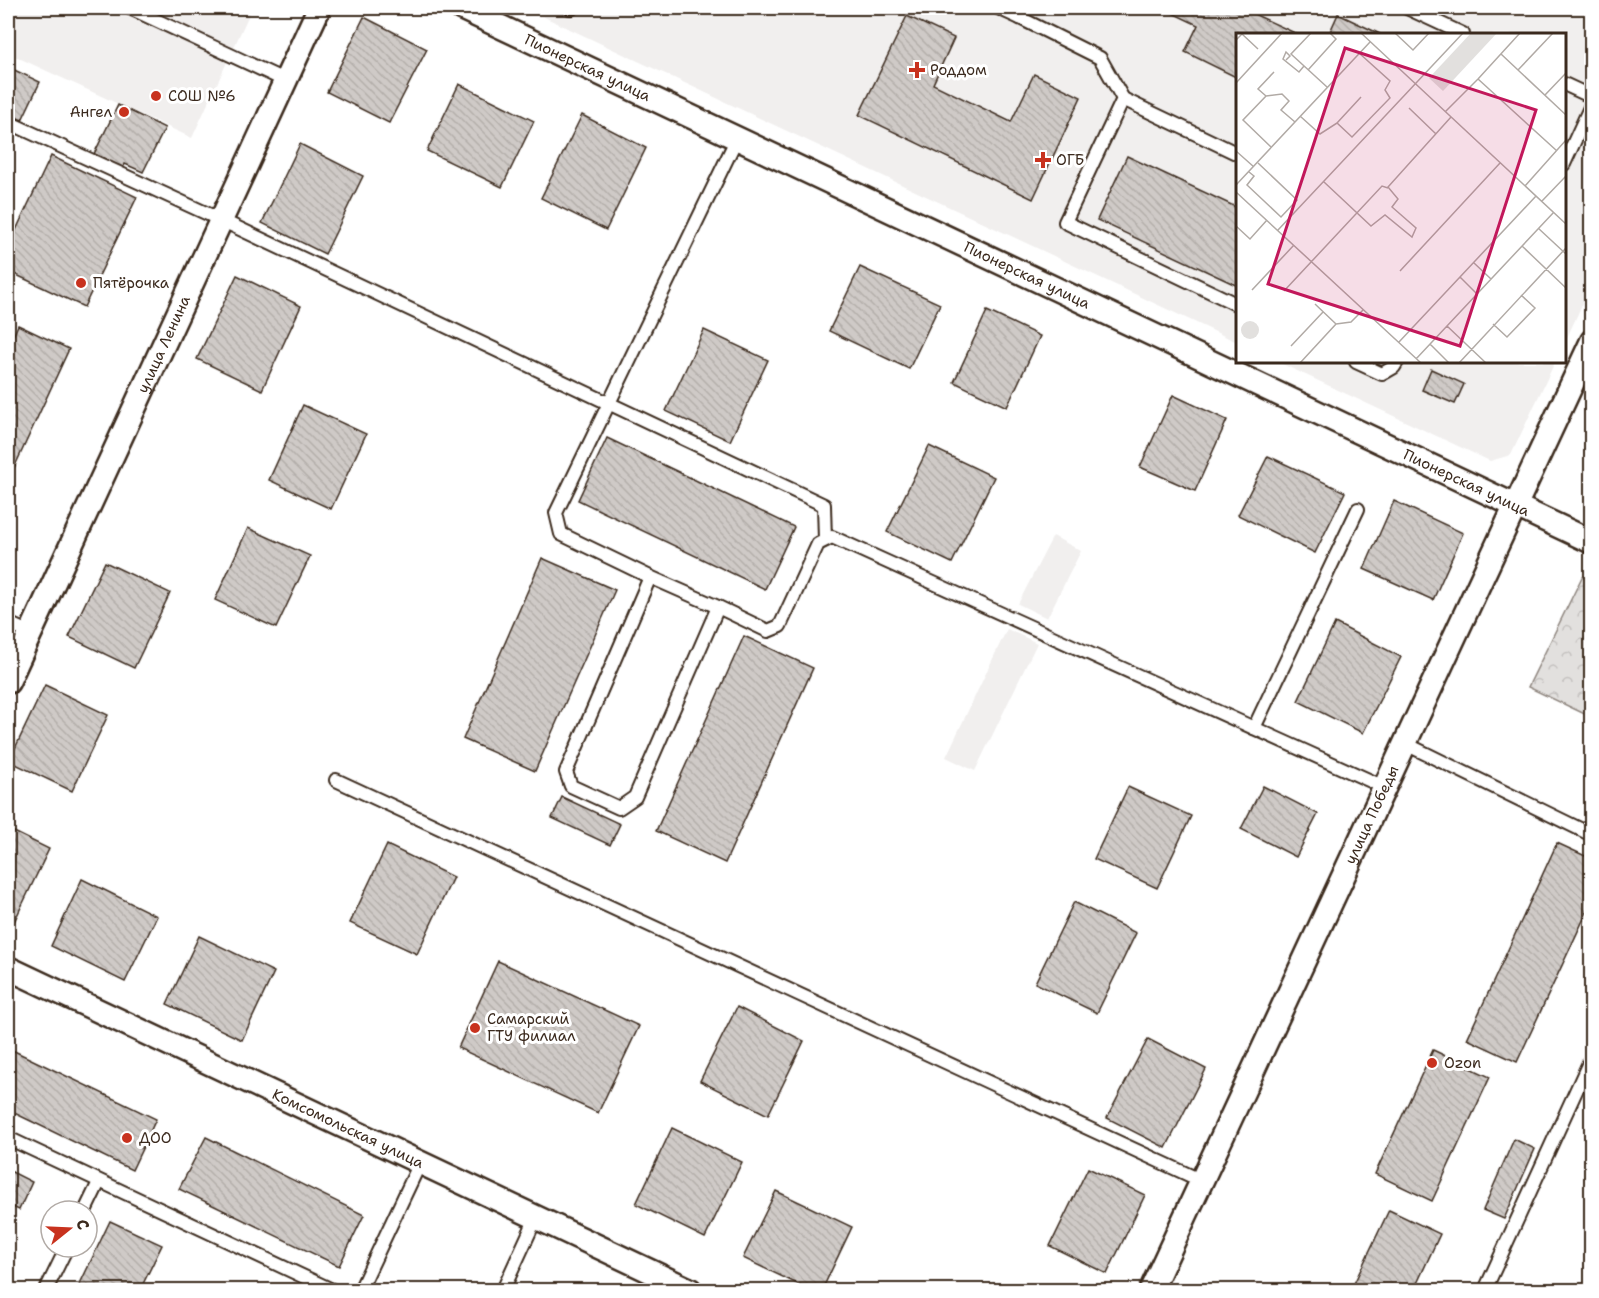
<svg xmlns="http://www.w3.org/2000/svg" width="1599" height="1298" viewBox="0 0 1599 1298" font-family="'Shantell Sans',sans-serif">
	<style>
		.built { fill: #f1efee }
		.park { fill: url(#park-crowns); stroke: #8e857e; stroke-width: 1.5 }
		.building { fill: url(#building-back-hatch); stroke: #3b2a1e; stroke-width: 1.5 }
		.lines { fill: none; stroke-linecap: round; stroke-linejoin: round }
		.service-casing { stroke: #3b2a1e; stroke-width: 16 }
		.minor-casing { stroke: #3b2a1e; stroke-width: 27 }
		.service { stroke: #fff; stroke-width: 12 }
		.minor { stroke: #fff; stroke-width: 22 }
		.poi-dot { fill: #c8321e; stroke: #fff; stroke-width: 2 }
		.labels { text-anchor: middle; dominant-baseline: central; stroke-width: 6; stroke-linejoin: round; paint-order: stroke }
		.street-label { font-size: 15px; fill: #3b2a1e; stroke: #fff }
		.poi-label { font-size: 15px; fill: #3b2a1e; stroke: #fff; text-anchor: start }
		.inset-road { fill: none; stroke: #b1aaa5; stroke-width: 1.5 }
		.view { fill: #c2185b; fill-opacity: 0.15; stroke: #c2185b; stroke-width: 3 }
		.inset-edge { fill: none; stroke: #3b2a1e; stroke-width: 3 }
	</style>
	<defs>
		<pattern id="park-crowns" width="20" height="18" patternUnits="userSpaceOnUse" patternTransform="scale(1.5)"><rect width="20" height="18" fill="#e2e0de"/><path d="M2 6a3 3 0 1 1 6 0M12 15a3 3 0 1 1 6 0" fill="none" stroke="#c3c0be"/></pattern>
		<pattern id="building-back-hatch" width="6" height="6" patternUnits="userSpaceOnUse" patternTransform="scale(1.5)"><rect width="6" height="6" fill="#cfcac7"/><path d="M-1 5l2 2M0 0l6 6M5-1l2 2" fill="none" stroke="#b3aeaa"/></pattern>
	</defs>
	<rect width="100%" height="100%" fill="#fff"/>
	<filter id="ink" filterUnits="userSpaceOnUse"><feTurbulence type="fractalNoise" baseFrequency=".0167" numOctaves="2"/><feDisplacementMap in="SourceGraphic" scale="12" xChannelSelector="R" yChannelSelector="G"/><feConvolveMatrix kernelMatrix="1 2 1 2 8 2 1 2 1" color-interpolation-filters="sRGB"/></filter>
	<g filter="url(#ink)">
		<g class="built">
			<path d="M8,8H252L192,138L8,53Z"/>
			<path d="M525,8H1591V285L1565,342L1564,34H1238L1237,342Z"/>
			<path d="M1278,362H1555L1511,455L1490,461Z"/>
			<path d="M1053,536L1081,551L1047,618L1018,604Z"/>
			<path d="M1007,629L1037,643L975,771L946,757Z"/>
		</g>
		<path class="park" d="M1582,577L1591,582V717L1528,687Z"/>
		<g class="building">
			<path d="M1162,8H1241L1297,34H1238V78L1185,52L1198,25Z"/>
			<path d="M1338,14L1380,34H1329Z"/>
			<path d="M907,16L954,38L933,84L1011,122L1034,74L1081,97L1033,199L859,115Z"/>
			<path d="M364,17L427,49L389,123L327,92Z"/>
			<path d="M8,67L40,82L22,120L8,114Z"/>
			<path d="M459,84L534,121L502,187L427,151Z"/>
			<path d="M118,105L165,128L143,172L125,164L123,168L94,154Z"/>
			<path d="M582,115L646,148L606,230L541,198Z"/>
			<path d="M300,144L363,176L325,254L262,223Z"/>
			<path d="M51,156L137,197L84,307L8,271V247Z"/>
			<path d="M1127,156L1238,208V286L1097,220Z"/>
			<path d="M860,267L940,304L909,369L829,331Z"/>
			<path d="M237,275L301,306L262,390L197,359Z"/>
			<path d="M987,311L1040,336L1007,407L954,382Z"/>
			<path d="M18,325L69,349L8,481V348Z"/>
			<path d="M704,330L768,360L730,441L666,411Z"/>
			<path d="M1431,369L1464,384L1455,404L1422,390Z"/>
			<path d="M1173,395L1227,420L1195,491L1140,467Z"/>
			<path d="M303,405L366,434L331,509L269,480Z"/>
			<path d="M607,438L794,527L765,589L578,500Z"/>
			<path d="M929,446L994,477L952,563L887,532Z"/>
			<path d="M1268,456L1345,492L1315,553L1238,515Z"/>
			<path d="M1394,501L1463,533L1433,600L1364,569Z"/>
			<path d="M248,528L310,556L276,628L215,600Z"/>
			<path d="M542,558L615,590L535,771L463,739Z"/>
			<path d="M105,562L170,593L134,668L69,637Z"/>
			<path d="M1335,623L1401,657L1363,733L1298,701Z"/>
			<path d="M744,636L813,668L725,863L656,831Z"/>
			<path d="M45,685L108,715L72,791L9,761Z"/>
			<path d="M1263,786L1318,814L1296,857L1241,829Z"/>
			<path d="M1128,787L1191,816L1157,888L1094,859Z"/>
			<path d="M562,797L620,824L610,845L552,818Z"/>
			<path d="M8,829L49,849L12,926L8,924Z"/>
			<path d="M1557,843L1592,859V901L1517,1062L1467,1039Z"/>
			<path d="M387,845L453,877L417,954L350,923Z"/>
			<path d="M82,879L157,916L125,982L51,946Z"/>
			<path d="M1074,902L1136,933L1097,1013L1035,983Z"/>
			<path d="M199,936L274,972L242,1040L167,1004Z"/>
			<path d="M498,961L639,1026L598,1113L458,1048Z"/>
			<path d="M737,1007L804,1041L768,1115L700,1081Z"/>
			<path d="M1148,1039L1206,1069L1166,1148L1107,1118Z"/>
			<path d="M8,1048L156,1119L132,1170L8,1110Z"/>
			<path d="M1433,1050L1490,1077L1432,1201L1375,1174Z"/>
			<path d="M672,1128L742,1162L705,1238L636,1204Z"/>
			<path d="M206,1137L364,1215L339,1266L179,1189Z"/>
			<path d="M1514,1139L1535,1149L1504,1219L1483,1210Z"/>
			<path d="M1088,1168L1145,1195L1107,1274L1050,1246Z"/>
			<path d="M8,1170L32,1182L19,1210L8,1205Z"/>
			<path d="M776,1191L852,1227L822,1290H810L743,1258Z"/>
			<path d="M1389,1210L1440,1234L1414,1290H1351Z"/>
			<path d="M110,1221L162,1245L140,1290H77Z"/>
		</g>
		<g class="lines">
			<g class="service-casing">
				<g id="service">
					<path d="M130,8L286,81"/>
					<path d="M570,8H572"/>
					<path d="M998,8L1020,18"/>
					<path d="M1025,8L1020,18L1100,58L1123,99L1065,222L1238,305"/>
					<path d="M1407,8L1463,34"/>
					<path d="M1564,84L1592,97"/>
					<path d="M1123,99L1238,154"/>
					<path d="M8,122L221,220L824,505L825,540"/>
					<path d="M737,138L556,513L561,534L650,577L566,772L571,786L619,808L635,797L718,607L768,631L780,626L818,544L832,537L1384,787"/>
					<path d="M1564,164L1592,103"/>
					<path d="M1356,362L1382,374L1394,367L1397,362"/>
					<path d="M650,577L718,607"/>
					<path d="M8,623L30,633"/>
					<path d="M1254,728L1358,509"/>
					<path d="M1404,743L1592,835"/>
					<path d="M336,780L1202,1181"/>
					<path d="M8,1138L332,1290"/>
					<path d="M85,1211L99,1182"/>
					<path d="M46,1290L67,1247"/>
					<path d="M360,1290L420,1163"/>
					<path d="M503,1290L536,1218"/>
					<path d="M1485,1290L1592,1056"/>
				</g>
			</g>
			<g class="minor-casing">
				<g id="minor">
					<path id="s1" d="M461,8L1592,542"/>
					<path id="s2" d="M8,682L319,8"/>
					<path id="s3" d="M8,968L690,1290"/>
					<path id="s4" d="M1151,1290L1592,341"/>
				</g>
			</g>
			<use href="#service" class="service"/>
			<use href="#minor" class="minor"/>
		</g>
	</g>
	<g class="poi-dot">
		<path d="M914 61h6v6h6v6h-6v6h-6v-6h-6v-6h6z"/>
		<circle cx="156" cy="96" r="6"/>
		<circle cx="124" cy="112" r="6"/>
		<path d="M1040 151h6v6h6v6h-6v6h-6v-6h-6v-6h6z"/>
		<circle cx="81" cy="283" r="6"/>
		<circle cx="475" cy="1028" r="6"/>
		<circle cx="1432" cy="1063" r="6"/>
		<circle cx="127" cy="1138" r="6"/>
	</g>
	<g class="labels">
		<g class="street-label">
			<text stroke="none"><textPath href="#s1" startOffset="140">Пионерская улица</textPath></text>
			<text stroke="none"><textPath href="#s1" startOffset="626">Пионерская улица</textPath></text>
			<text stroke="none"><textPath href="#s2" startOffset="372">улица Ленина</textPath></text>
			<text stroke="none"><textPath href="#s1" startOffset="1112">Пионерская улица</textPath></text>
			<text stroke="none"><textPath href="#s4" startOffset="524">улица Победы</textPath></text>
			<text stroke="none"><textPath href="#s3" startOffset="376">Комсомольская улица</textPath></text>
		</g>
		<g class="poi-label">
			<text x="930" y="70">Роддом</text>
			<text x="168" y="96">СОШ №6</text>
			<text x="112" y="112" text-anchor="end">Ангел</text>
			<text x="1056" y="160">ОГБ</text>
			<text x="93" y="283">Пятёрочка</text>
			<text x="487" y="1019">Самарский<tspan x="487" dy="17">ГТУ филиал</tspan></text>
			<text x="1444" y="1063">Ozon</text>
			<text x="139" y="1138">ДОО</text>
		</g>
	</g>
	<g transform="translate(1236 33)">
		<rect width="330" height="330" fill="#fff"/>
		<path d="M5 297a9 9 0 1 1 18 0a9 9 0 1 1-18 0Z" fill="#e2e0de"/>
		<path d="M235,0H261L207,58L193,45Z" fill="#e2e0de"/>
		<path class="inset-road" d="M75,0L55,21L91,54M125,0L330,191M159,0L177,17L193,0M0,7L6,1L22,16M265,21L282,37L317,0M50,27L54,23L50,19L47,26L63,39L68,33M72,37L100,6L94,0M282,37L330,82M34,43L38,39L22,56L30,63L7,87L35,114M242,46L284,0M0,50L46,0M309,62L330,40M30,63L46,61L53,68L45,77L59,89M173,75L200,101M209,79L242,46L321,118M64,83L84,101L101,90L116,104L154,65L149,57L154,48L123,20M101,90L125,64M0,118L18,134M13,139L18,143L11,152L45,184L61,167L22,130M88,149L135,193L149,182L176,204L180,195L156,174L162,166L152,154L215,84M0,152L134,9M289,153L330,107M0,159L185,330M306,168L330,143M0,193L14,206L31,187M302,195L330,221M42,197L227,0M286,213L330,255M238,230L255,246M164,238L264,130M224,244L241,261M16,257L58,212M48,258L146,153L152,155M100,291L115,289L127,277M257,291L271,304L299,275L285,262M211,293L250,330M163,309L300,163M194,311L213,330M55,313L87,279M180,326L318,179M64,330L100,291L79,271M223,330L330,215"/>
		<path class="view" d="M109,15L300,77L224,313L32,251Z"/>
		<rect width="330" height="330" class="inset-edge"/>
	</g>
	<rect width="1599" height="1298" fill="none" stroke="#fff" stroke-width="30"/>
	<rect x="15" y="15" width="1569" height="1268" fill="none" stroke="#3b2a1e" stroke-width="2" filter="url(#ink)"/>
	<g transform="translate(69 1229) rotate(72)"><circle r="28" fill="#ffffff" stroke="#b1aaa5" stroke-width="1.5"/>
	<path d="M0-4.5L10 22L0 15L-10 22Z" fill="#c8321e"/>
	<text y="-9" font-size="16" font-weight="bold" text-anchor="middle" fill="#3b2a1e">С</text>
	</g>
</svg>
